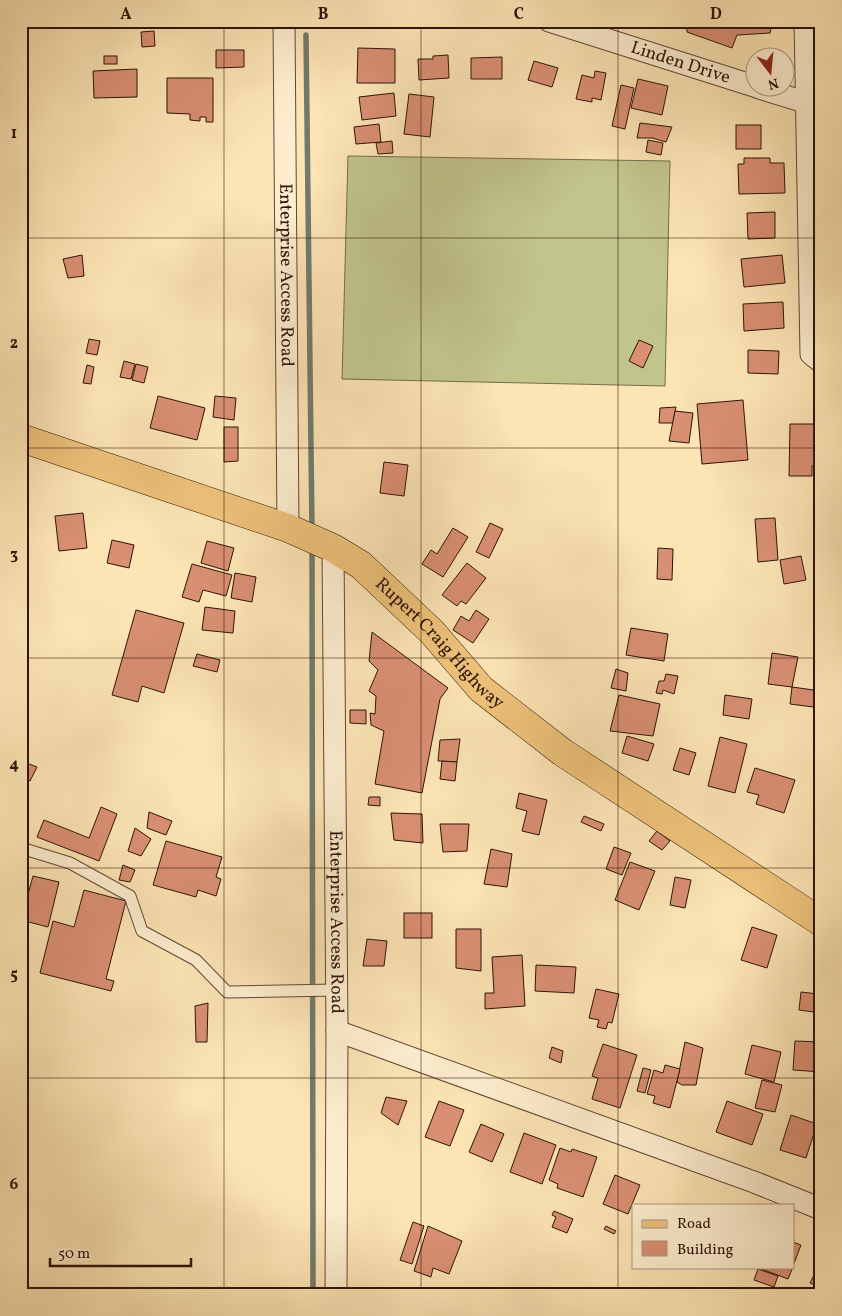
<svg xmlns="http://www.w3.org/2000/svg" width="842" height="1316" viewBox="0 0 842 1316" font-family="Vollkorn,serif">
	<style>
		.pitch { fill: #c1c48b; stroke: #776c4a }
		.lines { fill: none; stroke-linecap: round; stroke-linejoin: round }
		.stream { stroke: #717a6c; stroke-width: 5.5 }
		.building { fill: #d98f72; stroke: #2d1308 }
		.lane-casing { stroke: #614733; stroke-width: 13 }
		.street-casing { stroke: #614733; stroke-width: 23 }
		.primary-casing { stroke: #2d1308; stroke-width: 29 }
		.lane { stroke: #fdedce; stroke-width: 11 }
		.street { stroke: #fdedce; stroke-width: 21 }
		.primary { stroke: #eec27a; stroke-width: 28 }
		.grid { fill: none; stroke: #2d1308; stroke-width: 1; stroke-opacity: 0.55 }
		.labels { text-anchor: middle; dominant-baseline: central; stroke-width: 4; stroke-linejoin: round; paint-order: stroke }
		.street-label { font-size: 18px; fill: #2d1308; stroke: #fdedce }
		.neatline { fill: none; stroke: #2d1308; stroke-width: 2 }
		.grid-label { font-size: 16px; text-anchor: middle; font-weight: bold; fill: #2d1308 }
	</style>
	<rect width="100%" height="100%" fill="#fce4b4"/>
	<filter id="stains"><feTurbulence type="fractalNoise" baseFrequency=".004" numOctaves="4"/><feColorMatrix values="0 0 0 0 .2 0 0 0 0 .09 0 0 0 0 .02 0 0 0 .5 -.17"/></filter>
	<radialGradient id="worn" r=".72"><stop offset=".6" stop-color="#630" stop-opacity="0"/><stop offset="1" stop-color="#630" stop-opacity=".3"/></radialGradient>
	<path class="pitch" d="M348,156L670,161L665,386L342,379Z"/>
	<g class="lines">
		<g class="stream">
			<path d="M306,35L312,530"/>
			<path d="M312,547L313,1295"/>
		</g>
	</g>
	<g class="building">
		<path d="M687,21H773L770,33L737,35L732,48L687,32Z"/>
		<path d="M154,31L155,46L142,47L141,32Z"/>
		<path d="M358,48L395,49V83H357Z"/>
		<path d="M216,50H244V67L216,68Z"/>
		<path d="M448,55L449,78L419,80L418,59H433V56Z"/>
		<rect x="104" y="56" width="13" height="8"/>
		<path d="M502,57V79H471V58Z"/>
		<path d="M534,61L558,68L552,87L528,80Z"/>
		<path d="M137,69V97L94,98L93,71Z"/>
		<path d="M595,71L606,73L601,100L592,98V102L576,99L582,75L594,78Z"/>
		<path d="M167,78H213V122H206V117H200V121L190,120V114L167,113Z"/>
		<path d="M638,79L668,86L662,115L631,108Z"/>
		<path d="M621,85L634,88L625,129L612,126Z"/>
		<path d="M394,93L396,116L362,120L359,97Z"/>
		<path d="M409,94L434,97L430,137L404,134Z"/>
		<path d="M640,123L672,127L666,142L652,138H637Z"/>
		<path d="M379,124L381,142L356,144L354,127Z"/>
		<rect x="736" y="125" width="25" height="24"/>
		<path d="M648,140L663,143L661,155L646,152Z"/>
		<path d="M392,141L393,153L378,154L376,143Z"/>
		<path d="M744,158H770V163H784L785,193L739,194L738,164H744Z"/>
		<path d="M775,212V238L748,239L747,213Z"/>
		<path d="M82,255L84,276L68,278L63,259Z"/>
		<path d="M782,255L785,283L744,287L741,259Z"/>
		<path d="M783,302L784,328L744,331L743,304Z"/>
		<path d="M89,339L100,341L97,355L86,353Z"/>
		<path d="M639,340L653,346L643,368L629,361Z"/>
		<path d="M748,350L779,351L778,374L748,373Z"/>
		<path d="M124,361L135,364L131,379L120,377Z"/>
		<path d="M136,364L148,367L144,383L132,380Z"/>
		<path d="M87,365L94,367L91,384L83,383Z"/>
		<path d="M158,396L205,408L197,440L150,428Z"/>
		<path d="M215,396L236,398L234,420L213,417Z"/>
		<path d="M743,400L748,460L702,464L697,404Z"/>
		<path d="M676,407L673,423H659L660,408Z"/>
		<path d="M675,411L693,413L689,443L669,441Z"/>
		<path d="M790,424H821V466H812V476H789Z"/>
		<path d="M224,427H238V461L224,462Z"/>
		<path d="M384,462L408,465L404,496L380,493Z"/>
		<path d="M83,513L87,548L59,551L55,516Z"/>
		<path d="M775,518L778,560L758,562L755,519Z"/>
		<path d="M490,523L503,529L489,558L476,552Z"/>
		<path d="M453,528L468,537L443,577L422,564L431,550L437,554Z"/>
		<path d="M112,540L134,545L129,568L107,563Z"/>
		<path d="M207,541L234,548L228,571L201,563Z"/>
		<path d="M658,548L673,549L672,580L657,579Z"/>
		<path d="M21,554L26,555L24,570H21Z"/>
		<path d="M801,556L806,580L784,584L780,560Z"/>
		<path d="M467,563L486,578L466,604L461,601L457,606L442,595Z"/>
		<path d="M192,564L232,575L226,596L203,590L199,602L182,597Z"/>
		<path d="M235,573L256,577L252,602L231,598Z"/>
		<path d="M205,607L235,611L233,633L202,630Z"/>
		<path d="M136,610L184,623L164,693L142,686L138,702L112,695Z"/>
		<path d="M476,610L489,619L473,643L453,630L461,616L469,621Z"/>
		<path d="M631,628L668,634L664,661L626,655Z"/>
		<path d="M372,632L448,688L440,699L422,793L375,784L384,731L371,725L370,713L375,714L376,696L369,691L378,670L369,661Z"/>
		<path d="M772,653L798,657L792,687L768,684Z"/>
		<path d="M197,654L220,660L217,672L193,666Z"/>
		<path d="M616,669L628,673L626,691L611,688Z"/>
		<path d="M666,674L678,676L674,694L663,690L662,694L656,693L659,681H664Z"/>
		<path d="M792,687L821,691V708L790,704Z"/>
		<path d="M619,695L660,704L653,736L610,731Z"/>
		<path d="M725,695L752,699L749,719L723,715Z"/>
		<path d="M350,710H366V724L350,723Z"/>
		<path d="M627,736L654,744L648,761L622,753Z"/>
		<path d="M720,737L747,744L735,793L708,786Z"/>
		<path d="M460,739L457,762L438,761L440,740Z"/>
		<path d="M680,748L696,753L689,775L673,770Z"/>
		<path d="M21,761L37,767L30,781L21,777Z"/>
		<path d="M442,761L457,762L455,781L440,779Z"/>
		<path d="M755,768L795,780L784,813L756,804L759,795L747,792Z"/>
		<path d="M519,793L547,800L539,835L522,831L527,811L516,808Z"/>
		<path d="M369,797H380V806L368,805Z"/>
		<path d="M101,807L117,814L99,861L37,837L44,820L89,838Z"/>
		<path d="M149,812L172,821L166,835L147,828Z"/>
		<path d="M391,813L422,814L423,843L394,840Z"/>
		<path d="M584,816L604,824L601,831L581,822Z"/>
		<path d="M440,824H469L467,851L443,852Z"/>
		<path d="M135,828L151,839L141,856L128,851Z"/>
		<path d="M657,831L670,841L662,850L649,841Z"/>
		<path d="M166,841L222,857L216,877L221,879L216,896L198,890L196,897L153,885Z"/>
		<path d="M614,847L631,853L622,875L606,869Z"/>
		<path d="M491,849L512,854L507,887L484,884Z"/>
		<path d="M630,862L655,871L639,910L615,900Z"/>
		<path d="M123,865L135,870L130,882L119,880Z"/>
		<path d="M33,876L59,882L48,927L21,920Z"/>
		<path d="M675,877L691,880L685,908L670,905Z"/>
		<path d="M84,890L126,901L106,979L114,981L111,991L40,973L53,921L74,927Z"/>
		<rect x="404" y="913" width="28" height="25"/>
		<path d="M752,927L777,935L767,968L741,960Z"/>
		<path d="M456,929H481V971L456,968Z"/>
		<path d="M367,939L387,941L384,966H363Z"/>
		<path d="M522,955L525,1006L485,1009V993H494L492,957Z"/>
		<path d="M536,965L576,967L574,993L535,991Z"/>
		<path d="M821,973V1013L799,1010L801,992L818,994Z"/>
		<path d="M596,989L619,994L612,1023L608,1022L606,1029L597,1027L599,1020L589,1018Z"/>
		<path d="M208,1003L207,1042H196L195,1006Z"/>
		<path d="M795,1041L821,1042V1072L793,1070Z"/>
		<path d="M685,1042L703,1048L696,1085H682L677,1082Z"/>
		<path d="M603,1044L637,1055L620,1108L592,1099L598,1078L592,1076Z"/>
		<path d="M752,1045L781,1052L774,1082L745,1074Z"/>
		<path d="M552,1047L563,1051L561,1063L549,1058Z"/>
		<path d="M665,1065L680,1069L670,1108L653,1103L655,1096L647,1094L654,1070L663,1073Z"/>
		<path d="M643,1068L651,1070L645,1093L637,1091Z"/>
		<path d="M762,1080L782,1085L775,1112L755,1108Z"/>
		<path d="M386,1097L407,1101L398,1125L381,1113Z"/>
		<path d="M439,1101L464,1110L450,1146L425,1137Z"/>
		<path d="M727,1101L763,1114L752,1145L716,1132Z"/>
		<path d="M791,1115L817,1124L806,1158L780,1150Z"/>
		<path d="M481,1124L504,1134L492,1162L469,1152Z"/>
		<path d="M524,1133L556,1145L542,1184L510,1172Z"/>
		<path d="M560,1148L571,1152L572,1149L597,1157L583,1197L557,1188L558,1184L549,1180Z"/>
		<path d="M615,1175L640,1185L628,1214L603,1204Z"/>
		<path d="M554,1211L573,1219L567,1233L552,1227L556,1217L552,1215Z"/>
		<path d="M413,1222L424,1226L412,1264L400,1260Z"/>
		<path d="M428,1226L462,1241L449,1274L433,1268L431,1277L414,1271Z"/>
		<path d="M606,1226L616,1231L614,1234L604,1229Z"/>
		<path d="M793,1242L801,1245L793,1266Z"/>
		<path d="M821,1261V1288L810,1283Z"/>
		<path d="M756,1267H793L788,1279Z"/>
		<path d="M758,1269L778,1276L774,1287L754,1280Z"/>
	</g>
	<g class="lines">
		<g class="lane-casing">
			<path id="lane" d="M21,848L70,863L130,896L142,931L196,960L227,992L336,990"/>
		</g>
		<g class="street-casing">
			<g id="street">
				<path id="s1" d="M284,21L288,528"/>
				<path id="s2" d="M549,21L754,86"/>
				<path d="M805,21L811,354L821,362"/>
				<path d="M759,88L818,106"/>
				<path id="s3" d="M333,548L337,1031L336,1295"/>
				<path d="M337,1031L754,1182L821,1209"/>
			</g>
		</g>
		<g class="primary-casing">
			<g id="primary">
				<path id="s4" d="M21,438L288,528L333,548L361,565L432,632L481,689L562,752L821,922"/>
			</g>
		</g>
		<use href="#lane" class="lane"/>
		<use href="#street" class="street"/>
		<use href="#primary" class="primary"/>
	</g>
	<path class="grid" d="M224,21V1295M421,21V1295M618,21V1295M21,238H821M21,448H821M21,658H821M21,868H821M21,1078H821"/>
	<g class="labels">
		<g class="street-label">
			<text stroke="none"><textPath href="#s2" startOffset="138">Linden Drive</textPath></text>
			<text stroke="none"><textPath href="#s1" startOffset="254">Enterprise Access Road</textPath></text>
			<text stroke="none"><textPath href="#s4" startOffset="475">Rupert Craig Highway</textPath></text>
			<text stroke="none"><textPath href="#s3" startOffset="374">Enterprise Access Road</textPath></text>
		</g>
	</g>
	<rect width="842" height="1316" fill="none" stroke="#fce4b4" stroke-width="55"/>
	<rect x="632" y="1204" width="162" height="65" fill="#fdedce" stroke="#aa967f"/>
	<rect x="642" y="1220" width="25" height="8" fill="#eec27a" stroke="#aa967f"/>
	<text x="677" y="1228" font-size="15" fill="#2d1308">Road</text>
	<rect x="642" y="1241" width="25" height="15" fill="#d98f72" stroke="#aa967f"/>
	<text x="677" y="1254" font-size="15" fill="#2d1308">Building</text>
	<g transform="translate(770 72) rotate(164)"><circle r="24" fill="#fdedce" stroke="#aa967f"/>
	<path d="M0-4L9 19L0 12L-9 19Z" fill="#8f2418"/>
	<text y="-8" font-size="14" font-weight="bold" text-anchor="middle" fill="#2d1308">N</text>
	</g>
	<path d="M50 1258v8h141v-8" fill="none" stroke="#2d1308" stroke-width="2.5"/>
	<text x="58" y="1258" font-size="15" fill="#2d1308" stroke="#fdedce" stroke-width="4" paint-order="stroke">50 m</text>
	<rect x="28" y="28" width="786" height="1260" class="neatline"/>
	<g class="grid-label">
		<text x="126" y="19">A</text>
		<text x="323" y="19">B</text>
		<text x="519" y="19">C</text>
		<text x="716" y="19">D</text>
		<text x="14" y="138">1</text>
		<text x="14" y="348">2</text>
		<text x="14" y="559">3</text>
		<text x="14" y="769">4</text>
		<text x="14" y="979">5</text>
		<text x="14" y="1189">6</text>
	</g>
	<rect width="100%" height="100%" filter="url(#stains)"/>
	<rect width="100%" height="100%" fill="url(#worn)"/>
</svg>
